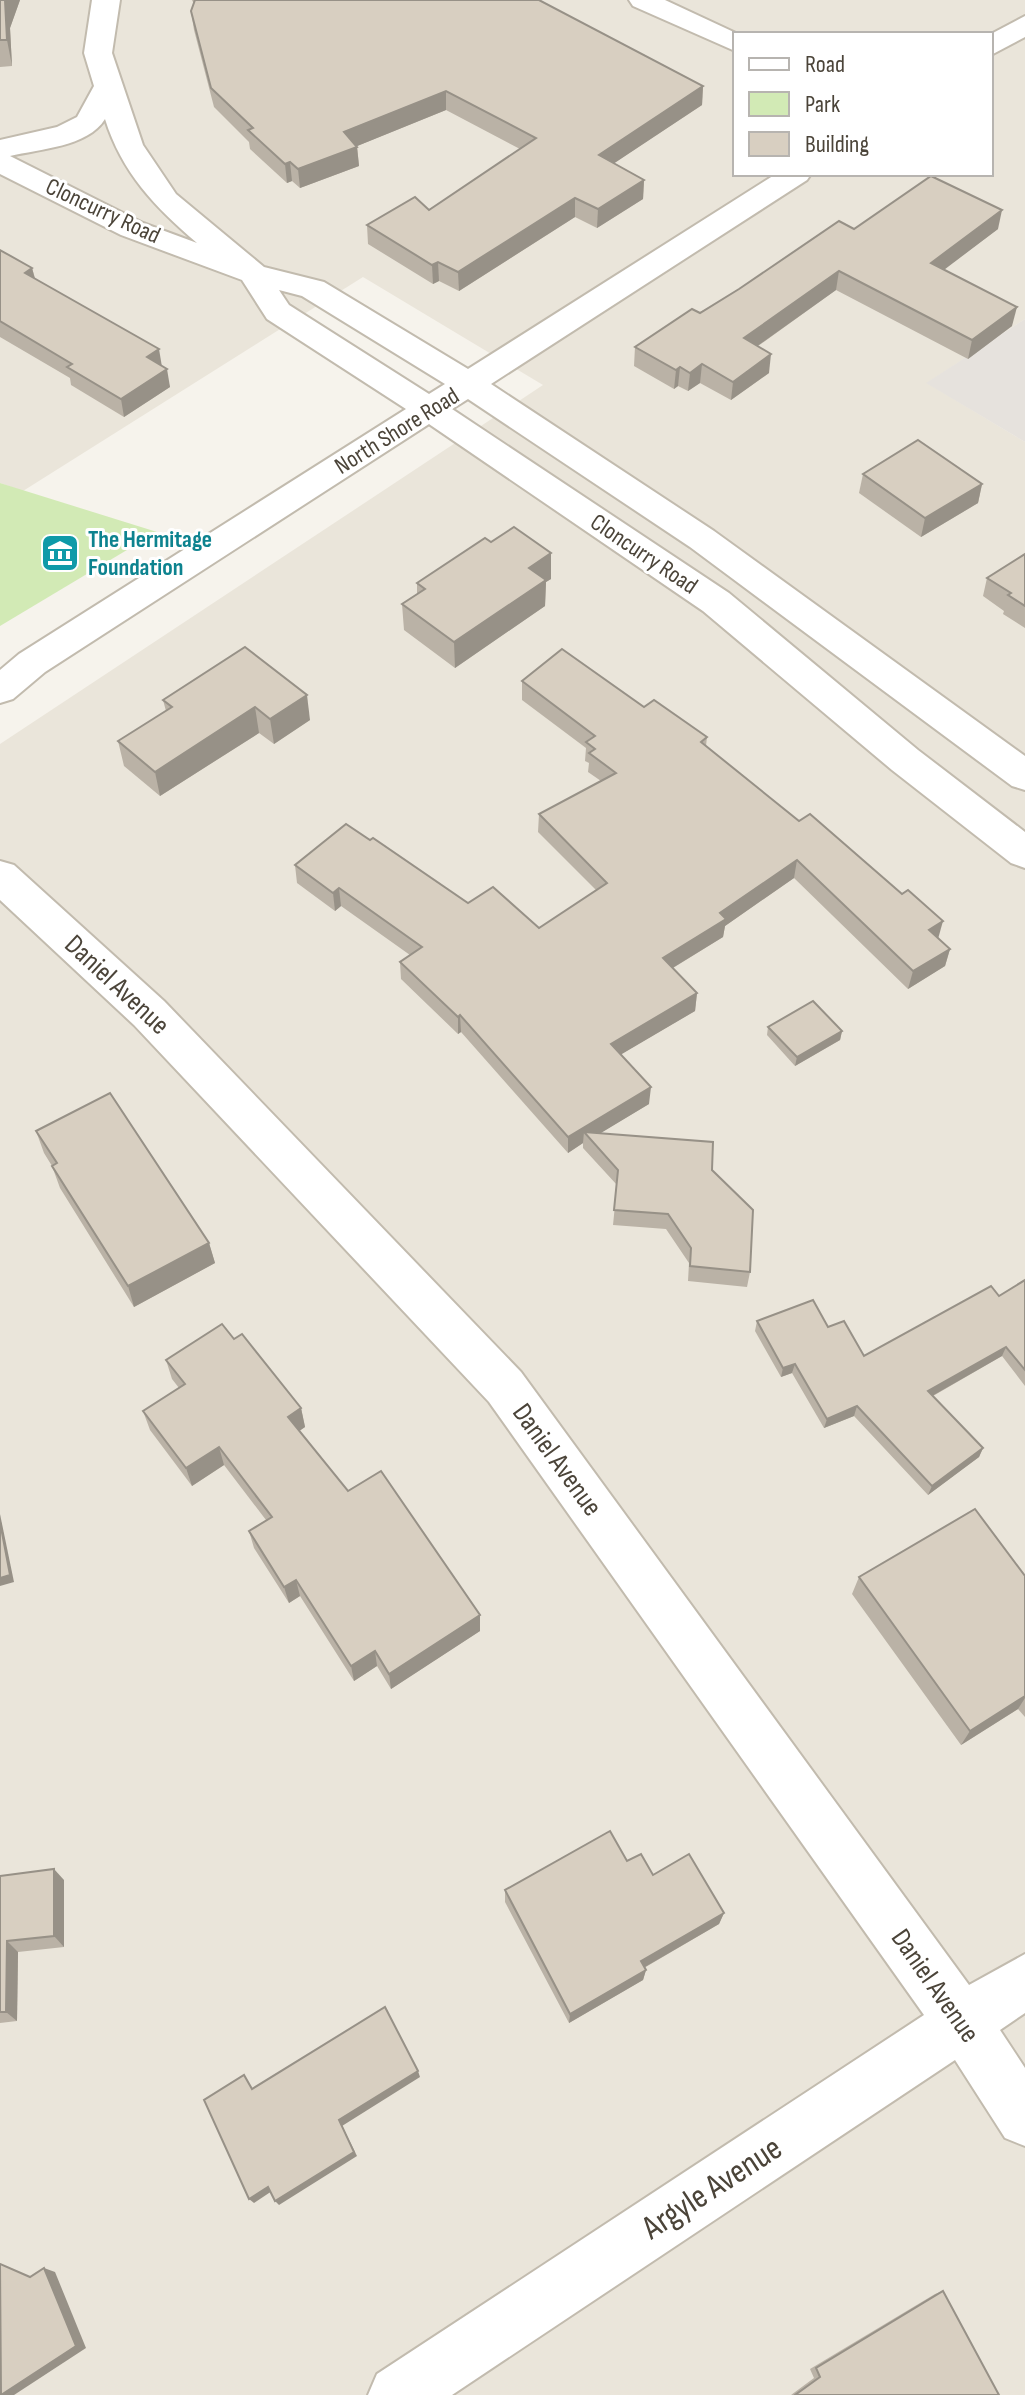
<svg xmlns="http://www.w3.org/2000/svg" width="1025" height="2395" viewBox="0 0 1025 2395" font-family="'Sofia Sans Condensed',sans-serif">
	<style>
		.residential { fill: #eae5da; fill-rule: evenodd }
		.industrial { fill: #e6e2dd }
		.green { fill: #d2eab5 }
		.lines { fill: none; stroke-linecap: round; stroke-linejoin: round }
		.minor-casing { stroke: #c2bbae; stroke-width: 4 }
		.minor { fill: #fff; fill-rule: evenodd }
		.wall { fill: #bab2a6 }
		.shaded-wall { fill: #979187 }
		.building { fill: #d8cfc1; stroke: #979187; stroke-width: 2 }
		.labels { text-anchor: middle; dominant-baseline: central; stroke-width: 6; stroke-linejoin: round; paint-order: stroke }
		.far-street-label { font-size: 24px; fill: #4b4439; stroke: #fff }
		.far-culture-label { font-size: 24px; font-weight: bold; fill: #0d838f; stroke: #fff; text-anchor: start }
		.street-label { font-size: 28px; fill: #4b4439; stroke: #fff }
		.near-street-label { font-size: 34px; fill: #4b4439; stroke: #fff }
	</style>
	<rect width="100%" height="100%" fill="#f6f3ec"/>
	<path class="residential" d="M0,0H1025V319L927,383L1025,442V2395H0V744L543,385L363,277L23,491L0,483ZM735,34H991V174H735Z"/>
	<path class="industrial" d="M1025,319V442L926,383Z"/>
	<path class="green" d="M0,483L157,532L0,626Z"/>
	<g class="lines">
		<g class="minor-casing">
			<g id="minor">
				<path d="M92,0H120L112,53L143,145L176,194L264,267L324,282L468,369L776,174H811L807,180L491,384L714,531L1025,756V790L1012,786L690,547L468,399L452,409L729,593L918,750L1025,832V868L1011,863L892,770L703,611L429,424L45,672L13,699L0,703V670L19,654L406,409L267,319L242,280L121,235L0,174V140L57,127L77,117L94,86L84,53ZM105,119C122,173 155,207 197,243L143,223L10,156C39,149 88,147 105,119ZM279,290L302,296L445,384L429,394L289,305Z"/>
				<path d="M629,0H665L738,34H735V51L633,6Z"/>
				<path d="M1025,16V37L991,55V34Z"/>
				<path d="M0,861L14,865L164,1001L521,1372L969,1985L1025,1954V2013L1000,2030L1025,2068V2146L1005,2138L955,2060L452,2395H368L377,2374L924,2015L489,1402L134,1025L0,900Z"/>
			</g>
		</g>
		<use href="#minor" class="minor"/>
	</g>
	<g class="wall">
		<path d="M0,0H20L10,28L12,66L0,67Z"/>
		<path d="M192,0H539L703,86L702,105L614,163L644,180L643,199L597,228L575,217L459,291L439,281L433,284L368,244L367,225L429,210L520,149L446,110L357,146L359,166L300,188L292,181L287,183L250,149L249,142L214,107L194,30L191,11L194,2H193Z"/>
		<path d="M854,229H998L944,269L1012,326L968,359L836,290L758,346L769,373L731,400L700,383L688,391L678,386L674,389L634,366L635,347Z"/>
		<path d="M0,250L32,268L35,278L162,366L170,387L124,417L71,385L70,378L0,337Z"/>
		<path d="M863,474L982,484L978,503L921,537L859,493Z"/>
		<path d="M1025,554V628L1003,614L1004,611L983,596L987,578Z"/>
		<path d="M551,579L546,582L545,606L455,668L404,630L402,604L417,594V583Z"/>
		<path d="M245,647L310,720L274,744L259,733L160,796L124,766L118,741L166,711L163,700Z"/>
		<path d="M522,681L644,707L707,737L706,746L950,949L945,966L908,989L794,878L725,926L723,937L673,968L697,993L695,1011L621,1054L649,1104L600,1133L712,1170L750,1272L747,1287L688,1281L689,1263L666,1229L613,1225L617,1185L583,1148V1143L568,1153L461,1032L458,1034L401,979L400,962L410,955L341,906L335,911L297,883L295,865L468,903L539,928L596,890L538,832L539,814L601,781L588,772L589,763L585,761L586,748L522,700Z"/>
		<path d="M768,1027L842,1031L840,1040L795,1066L767,1035Z"/>
		<path d="M36,1131L209,1243L215,1263L134,1307L60,1188L52,1166L44,1153Z"/>
		<path d="M1025,1280V1386L1002,1356L933,1396L983,1448L979,1457L928,1495L854,1416L824,1428L792,1373L781,1377L755,1331L757,1321L828,1327L864,1356L999,1296Z"/>
		<path d="M234,1339L301,1408L305,1427L299,1431L348,1491L480,1631L391,1689L377,1666L354,1681L300,1596L289,1603L254,1548L249,1531L266,1520L224,1465L192,1486L150,1430L143,1411L179,1388L172,1379L166,1360Z"/>
		<path d="M1025,1576V1717L1018,1709L961,1745L852,1594L859,1577Z"/>
		<path d="M627,1861L724,1913L719,1924L644,1968L646,1970L643,1980L569,2023L505,1902V1890Z"/>
		<path d="M0,1876L64,1880V1947L18,1952L17,2021L0,2023Z"/>
		<path d="M943,2291L999,2395H791L814,2378L810,2369L935,2294Z"/>
	</g>
	<g class="shaded-wall">
		<path d="M5,0H20L10,28L12,66L7,40Z"/>
		<path d="M703,86L702,105L598,174L599,155Z"/>
		<path d="M446,91V110L345,151L344,132Z"/>
		<path d="M357,147L359,166L300,188L298,169Z"/>
		<path d="M290,162L292,181L287,183L285,164Z"/>
		<path d="M644,180L643,199L597,228L598,209Z"/>
		<path d="M575,198V217L459,291L458,272Z"/>
		<path d="M1002,210L998,229L928,282L931,263Z"/>
		<path d="M438,262L439,281L433,284L432,265Z"/>
		<path d="M32,268L37,287L25,273Z"/>
		<path d="M839,271L836,290L742,357L744,338Z"/>
		<path d="M1017,307L1012,326L968,359L972,340Z"/>
		<path d="M159,349L162,367L147,357Z"/>
		<path d="M771,354L769,373L731,400L733,382Z"/>
		<path d="M702,364L700,383L688,391L690,373Z"/>
		<path d="M680,367L678,386L674,389L676,370Z"/>
		<path d="M167,369L170,387L124,417L121,399Z"/>
		<path d="M982,484L978,503L921,537L925,518Z"/>
		<path d="M551,553V579L546,582L545,606L455,668L454,642L529,568Z"/>
		<path d="M307,695L310,720L274,744L270,719Z"/>
		<path d="M255,707L259,733L160,796L155,772Z"/>
		<path d="M797,860L794,878L725,926L723,937L661,975L663,958L720,913Z"/>
		<path d="M339,888L341,906L335,911L333,893Z"/>
		<path d="M943,921L938,939L929,930Z"/>
		<path d="M950,949L945,966L908,989L913,971Z"/>
		<path d="M697,993L695,1011L610,1061L611,1044Z"/>
		<path d="M460,1015L461,1032L458,1034V1017Z"/>
		<path d="M842,1031L840,1040L795,1066L797,1057Z"/>
		<path d="M651,1087L649,1104L591,1139L584,1132L583,1143L568,1153V1137Z"/>
		<path d="M209,1243L215,1263L134,1307L128,1286Z"/>
		<path d="M1006,1347L1002,1356L925,1400L928,1391Z"/>
		<path d="M795,1364L792,1373L781,1377L783,1368Z"/>
		<path d="M857,1406L854,1416L824,1428L827,1419Z"/>
		<path d="M301,1408L305,1427L292,1436L288,1417Z"/>
		<path d="M219,1447L224,1465L192,1486L186,1468Z"/>
		<path d="M983,1448L979,1457L928,1495L932,1486Z"/>
		<path d="M0,1514L14,1582L0,1586Z"/>
		<path d="M296,1580L300,1596L289,1603L284,1587Z"/>
		<path d="M480,1615V1631L391,1689L389,1674Z"/>
		<path d="M375,1651L377,1666L354,1681L351,1666Z"/>
		<path d="M1025,1696V1698L1018,1709L961,1745L970,1731Z"/>
		<path d="M54,1869L64,1880V1947L54,1936Z"/>
		<path d="M724,1913L719,1924L638,1971L641,1961Z"/>
		<path d="M7,1941L18,1952L17,2021L6,2012Z"/>
		<path d="M646,1970L643,1980L569,2023L570,2014Z"/>
		<path d="M418,2071L420,2077L342,2126L357,2156L279,2205L275,2201L339,2120Z"/>
		<path d="M268,2187L272,2191L254,2203L249,2199Z"/>
		<path d="M44,2268L55,2272L86,2348L14,2395H1Z"/>
	</g>
	<g class="building">
		<path d="M0,0H5L7,40H0Z"/>
		<path d="M195,0H539L703,86L599,155L644,180L598,209L575,198L458,272L438,262L432,265L367,225L415,197L429,210L536,138L446,91L344,132L357,147L298,169L290,162L285,164L248,130L253,128L211,88L191,11Z"/>
		<path d="M931,176L1002,210L931,263L1017,307L972,340L839,271L744,338L771,354L733,382L702,364L690,373L680,367L676,370L635,347L692,309L700,313L739,289L839,221L854,229Z"/>
		<path d="M0,250L32,268L25,273L159,349L147,357L167,369L121,399L67,367L72,364L0,321Z"/>
		<path d="M918,440L982,484L925,518L863,474Z"/>
		<path d="M514,527L551,553L529,568L546,580L454,642L402,604L425,589L417,583L485,538L491,542Z"/>
		<path d="M1025,554V606L1008,595L1011,593L987,578Z"/>
		<path d="M245,647L307,695L270,719L255,707L155,772L118,741L172,707L163,700Z"/>
		<path d="M562,649L644,707L654,700L707,737L701,742L799,821L810,814L902,894L908,890L943,921L929,930L950,949L913,971L797,860L720,913L726,919L663,958L697,993L611,1044L651,1087L568,1137L460,1015L458,1017L400,962L422,947L339,888L333,893L295,865L346,824L370,840L373,838L468,903L493,887L539,928L607,883L539,814L616,773L589,753L595,749L586,742L595,736L522,681Z"/>
		<path d="M813,1001L842,1031L797,1057L768,1027Z"/>
		<path d="M110,1093L209,1243L128,1286L52,1166L57,1163L36,1131Z"/>
		<path d="M584,1132L713,1142L712,1170L753,1210L750,1272L690,1266L691,1248L668,1214L614,1210L618,1170Z"/>
		<path d="M1025,1280V1370L1006,1347L928,1391L983,1448L932,1486L857,1406L827,1419L795,1364L783,1368L757,1321L813,1300L828,1327L844,1321L864,1356L991,1286L999,1296Z"/>
		<path d="M222,1324L234,1339L242,1334L301,1408L288,1417L348,1491L381,1471L480,1615L389,1674L375,1651L351,1666L296,1580L284,1587L249,1531L272,1517L219,1447L186,1468L143,1411L185,1384L166,1360Z"/>
		<path d="M975,1509L1025,1576V1696L970,1731L859,1577Z"/>
		<path d="M0,1522L10,1575L0,1578Z"/>
		<path d="M610,1831L627,1861L641,1854L653,1875L689,1854L724,1913L641,1961L646,1970L570,2014L505,1890Z"/>
		<path d="M54,1869V1936L7,1941L6,2012H0V1876Z"/>
		<path d="M385,2007L418,2071L339,2120L354,2152L275,2201L268,2187L249,2199L204,2100L244,2075L252,2089Z"/>
		<path d="M0,2264L30,2277L44,2268L76,2346L1,2395Z"/>
		<path d="M943,2291L999,2395H795L820,2377L816,2368Z"/>
	</g>
	<defs>
		<g id="museum-square" transform="scale(2)"><rect x="-9" y="-9" width="18" height="18" rx="4" fill="#0f9aa8" stroke="#fff"/><path d="M0-6L6-3V-2H-6V-3ZM-5-1h2V3h-2ZM-1-1h2V3h-2ZM3-1h2V3H3ZM-6 4H6V6H-6Z" fill="#fff"/></g>
	</defs>
	<g fill-rule="evenodd">
		<use href="#museum-square" x="60" y="553"/>
	</g>
	<g class="labels">
		<g class="far-street-label">
			<text transform="translate(103 211) rotate(25)">Cloncurry Road</text>
			<text transform="translate(397 431) rotate(-32)">North Shore Road</text>
			<text transform="translate(644 554) rotate(34)">Cloncurry Road</text>
		</g>
		<g class="far-culture-label">
			<text x="88" y="539">The Hermitage<tspan x="88" dy="28">Foundation</tspan></text>
		</g>
		<g class="street-label">
			<text transform="translate(117 985) rotate(43)">Daniel Avenue</text>
			<text transform="translate(557 1460) rotate(54)">Daniel Avenue</text>
			<text transform="translate(935 1986) rotate(55)">Daniel Avenue</text>
		</g>
		<g class="near-street-label">
			<text transform="translate(712 2188) rotate(-33)">Argyle Avenue</text>
		</g>
	</g>
	<rect x="733" y="32" width="260" height="144" fill="#ffffff" stroke="#b7b4b0" stroke-width="2"/>
	<rect x="749" y="58" width="40" height="12" fill="#ffffff" stroke="#b7b4b0" stroke-width="2"/>
	<text x="805" y="72" font-size="24" fill="#4b4439">Road</text>
	<rect x="749" y="92" width="40" height="24" fill="#d2eab5" stroke="#b7b4b0" stroke-width="2"/>
	<text x="805" y="112" font-size="24" fill="#4b4439">Park</text>
	<rect x="749" y="132" width="40" height="24" fill="#d8cfc1" stroke="#b7b4b0" stroke-width="2"/>
	<text x="805" y="152" font-size="24" fill="#4b4439">Building</text>
</svg>
